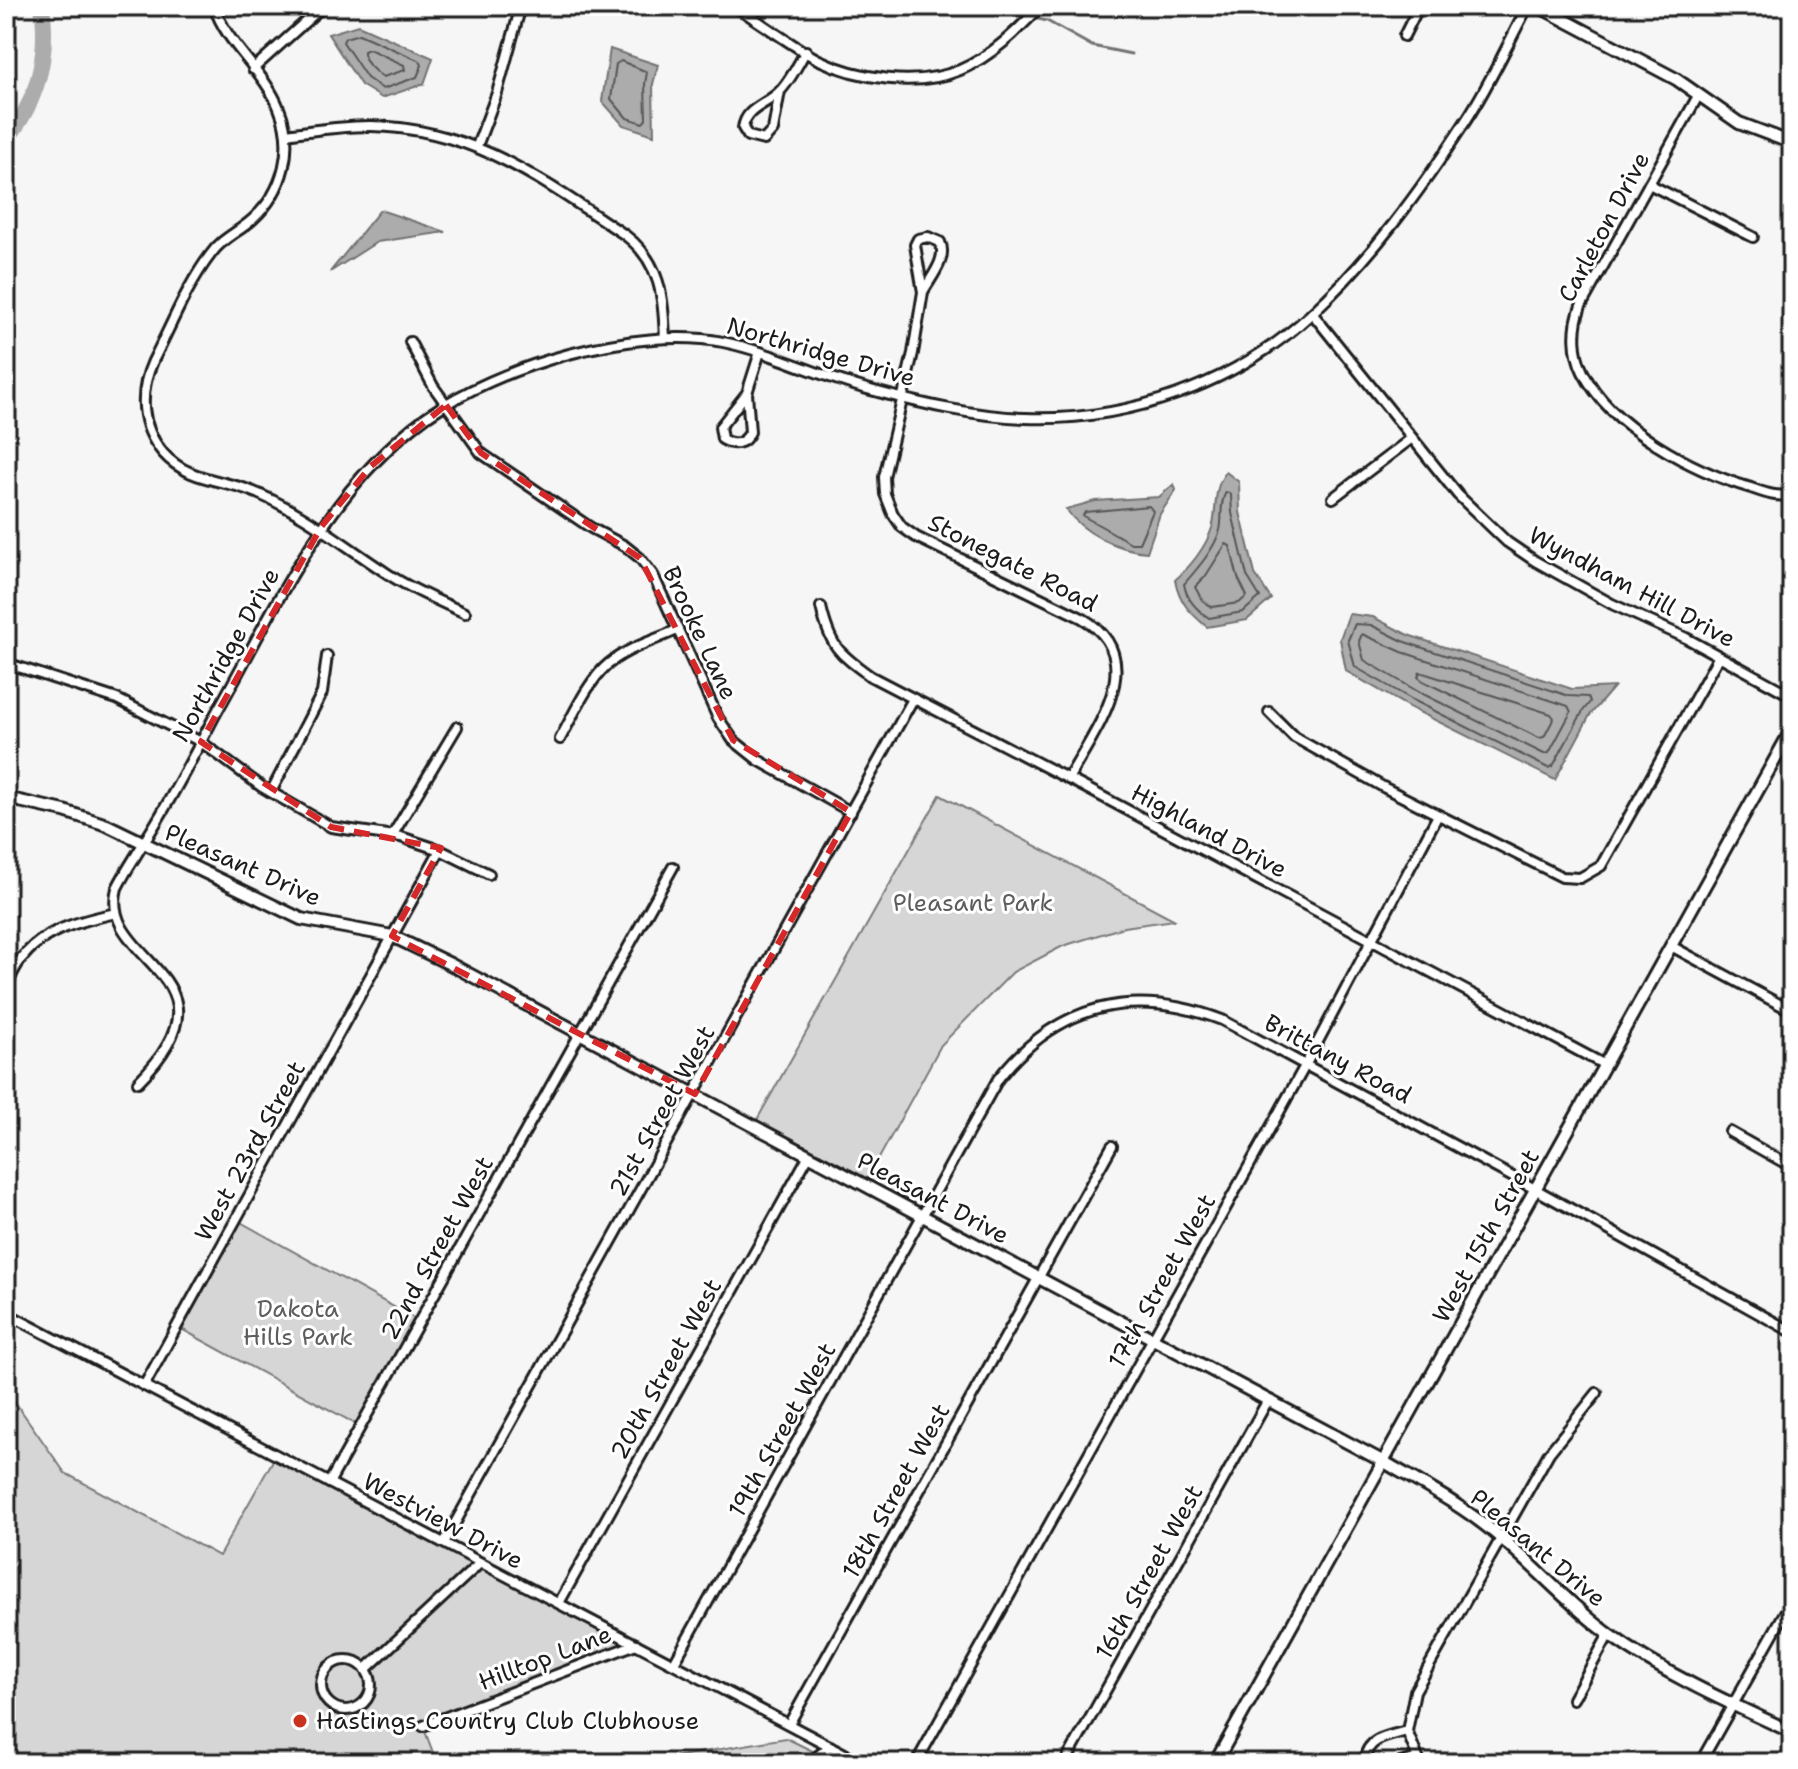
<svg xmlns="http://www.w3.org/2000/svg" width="1798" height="1769" viewBox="0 0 1798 1769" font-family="'Shantell Sans',sans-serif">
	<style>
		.green { fill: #d6d6d6; stroke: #797979; stroke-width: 2 }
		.water { fill: #acacac; stroke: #727272; stroke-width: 2 }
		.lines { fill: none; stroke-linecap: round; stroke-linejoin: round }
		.shore { stroke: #565656; stroke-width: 2 }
		.stream { stroke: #727272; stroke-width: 3 }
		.river { stroke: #acacac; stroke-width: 16 }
		.minor-casing { stroke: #1c1c1c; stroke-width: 14 }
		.tertiary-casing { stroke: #1c1c1c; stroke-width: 16 }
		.minor { stroke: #fff; stroke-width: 8 }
		.tertiary { stroke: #fff; stroke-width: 10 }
		.marked { fill: none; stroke: #d62828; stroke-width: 6; stroke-dasharray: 16 10; stroke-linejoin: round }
		.poi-dot { fill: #c8321e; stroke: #fff; stroke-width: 3 }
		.labels { text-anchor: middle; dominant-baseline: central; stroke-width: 6; stroke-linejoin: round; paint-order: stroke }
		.street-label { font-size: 24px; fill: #1c1c1c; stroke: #fff }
		.park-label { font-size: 24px; fill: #5d5d5d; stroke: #fff }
		.poi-label { font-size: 24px; fill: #1c1c1c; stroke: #fff; text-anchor: start }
	</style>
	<rect width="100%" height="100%" fill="#f6f6f6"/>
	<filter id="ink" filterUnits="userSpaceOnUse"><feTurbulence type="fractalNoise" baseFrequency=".0125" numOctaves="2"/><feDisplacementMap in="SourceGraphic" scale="16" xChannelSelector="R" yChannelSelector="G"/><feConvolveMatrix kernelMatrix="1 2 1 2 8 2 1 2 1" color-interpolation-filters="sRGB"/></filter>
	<g filter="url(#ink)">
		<g class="green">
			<path d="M940,795L1175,920L1124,927L1063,946L1013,972L941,1045L865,1184L754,1125Z"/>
			<path d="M235,1219L419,1321L361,1427L176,1326Z"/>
			<path d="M6,1389L65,1473L219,1556L276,1455L636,1644L423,1726L437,1763H6Z"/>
			<path d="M786,1738L837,1763H637Z"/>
		</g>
		<g class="water">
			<path d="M358,25L433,58L424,84L382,98L361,85L328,34Z"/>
			<path d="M610,49L658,65L653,84L654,135L623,125L602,101Z"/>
			<path d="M380,210L446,232L377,242L330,272Z"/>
			<path d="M1226,472L1239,482L1240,512L1255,574L1271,599L1247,620L1207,627C1189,612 1180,603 1175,580C1190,567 1206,547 1212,528C1218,507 1212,490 1226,472Z"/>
			<path d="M1174,484L1176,490L1160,514L1147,552C1118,550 1082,533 1066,509L1095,501L1159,497Z"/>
			<path d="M1349,614L1373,617L1408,635L1572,689L1614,687L1590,715L1555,780L1409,707L1346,671L1340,639Z"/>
		</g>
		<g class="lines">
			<g class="shore">
				<path d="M359,34L420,61L422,65L417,77L383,89L367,78L343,42L345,38Z"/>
				<path d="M369,49L404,65L405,70L383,77C374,72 363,61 364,51Z"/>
				<path d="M621,61L647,72L645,84L646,119L643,123L627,118L611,99L616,64Z"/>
				<path d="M1226,492L1231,495L1232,513L1247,576L1260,597L1243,612L1209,618C1196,609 1187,600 1184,584C1197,569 1214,550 1220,530C1223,517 1219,504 1226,492Z"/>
				<path d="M1149,506L1153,511L1139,543H1131L1083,516L1085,512Z"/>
				<path d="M1226,544L1230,546L1238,578L1247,596L1239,603L1212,607L1202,600L1195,587L1205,577Z"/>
				<path d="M1355,624L1371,625L1405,642L1569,696L1588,697L1590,702L1583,711L1553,766L1548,768L1413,700L1355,667L1348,640Z"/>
				<path d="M1362,634L1402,652L1568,706L1571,712L1549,753L1544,754L1417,691L1364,660L1359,641Z"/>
				<path d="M1420,672L1551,714L1554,718L1544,737L1539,738L1423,681L1418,677Z"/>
			</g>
			<g class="stream">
				<path d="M977,6L1027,17"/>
				<path d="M1034,18L1047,21L1092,46L1131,54"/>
			</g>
			<path class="river" d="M6,140C38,101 49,56 42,6"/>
			<g class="minor-casing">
				<g id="minor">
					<path d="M214,6C227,46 264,70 279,108C295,147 284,191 253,219C239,232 222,238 211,254C187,285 171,326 153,361C139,392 140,426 163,453C186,479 217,479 246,489C299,508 342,544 388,574C412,590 439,601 465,613"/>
					<path d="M735,6C762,23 789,44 817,59C858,79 917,88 960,70C991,57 1018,30 1041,6"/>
					<path d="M1404,36L1419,6"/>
					<path d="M253,69L323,6"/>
					<path d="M780,91L773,130L764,140L748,136L743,128C746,107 767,105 780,91C790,81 798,64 806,51"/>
					<path d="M1698,96L1581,306C1573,327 1573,352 1583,372C1611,428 1693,471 1751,488C1765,493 1777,498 1792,494"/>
					<path d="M286,134C314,130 343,126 371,126C474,128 543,181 625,235C661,262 663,297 665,338"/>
					<path d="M477,146L497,93L521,6"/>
					<path d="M1649,184L1753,237"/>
					<path d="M923,292C931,277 948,259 940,242L928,237L918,239L915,245L923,292L913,353L884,477L885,494L893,514L902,527L916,537L1082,618C1152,658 1095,730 1068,779"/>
					<path d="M1312,313L1458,495L1507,542L1535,561L1612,604L1686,638L1792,696"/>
					<path d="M410,342L433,386L481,453L591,528L625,546L640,558L653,575L718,718L733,740L758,760L851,812"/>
					<path d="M747,393L750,432C744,445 733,446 722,439L720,427L747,393L760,352"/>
					<path d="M1333,498L1412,438"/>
					<path d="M821,607C830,646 838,653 870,676L1086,788L1605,1065"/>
					<path d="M6,663L117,699L201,742L262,787L331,827L401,837L440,850L144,1386"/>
					<path d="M1269,712L1294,737L1385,788L1562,877L1580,878L1601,866L1719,656"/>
					<path d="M560,739C573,716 585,687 604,668C623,649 653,641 677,630"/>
					<path d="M271,792L322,693L327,656"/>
					<path d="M392,836L457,727"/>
					<path d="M440,850L489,874"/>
					<path d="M1671,946L1792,1011"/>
					<path d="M6,990C22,936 66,924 116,913"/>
					<path d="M138,1082C245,975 97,963 117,888C126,870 136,856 146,839C171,800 193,757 215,715C275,609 325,491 426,417C498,366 636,325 723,342C772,352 818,376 867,389C918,403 971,416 1025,418C1127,422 1236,384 1311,314C1371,259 1421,190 1465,122C1489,86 1507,45 1528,6"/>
					<path d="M1730,1132L1792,1167"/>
					<path d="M6,1313L862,1763"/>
					<path d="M329,1483L673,867"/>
					<path d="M444,1543L913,699"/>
					<path d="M559,1603L809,1155"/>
					<circle cx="346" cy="1685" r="25"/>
					<path d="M674,1663L998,1079C1057,1004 1133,986 1222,1020L1535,1189L1792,1332"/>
					<path d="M366,1669L480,1563"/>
					<path d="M1573,1699L1609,1634"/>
					<path d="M789,1724L1112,1146"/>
					<path d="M423,1726L636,1644"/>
					<path d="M809,1763L830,1746"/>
					<path d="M916,1763L1306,1064L1438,815"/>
					<path d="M1065,1763L1268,1400"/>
					<path d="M1370,1763L1365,1759C1367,1738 1389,1736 1407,1731"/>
					<path d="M1400,1763L1418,1758"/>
					<path d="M1420,1763L1407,1731L1415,1691L1549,1453L1597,1393"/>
					<path d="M1700,1763L1792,1600"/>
				</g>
			</g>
			<g class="tertiary-casing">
				<g id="tertiary">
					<path d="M1538,6L1676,79L1739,123L1792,143"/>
					<path d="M6,798L64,811L107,825L301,919L392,936L450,964L1384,1462C1424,1485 1465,1507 1501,1538C1538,1569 1570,1606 1610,1635C1666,1675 1729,1703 1792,1732"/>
					<path d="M1215,1763L1792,729"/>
				</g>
			</g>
			<use href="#minor" class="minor"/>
			<use href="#tertiary" class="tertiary"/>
		</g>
	</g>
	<path class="marked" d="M446,405L481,453L640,558L733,740L851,812L695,1094L392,936L441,848L331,827L201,742L321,527L371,466Z"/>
	<circle class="poi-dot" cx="300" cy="1721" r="8"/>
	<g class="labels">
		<g class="street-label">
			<text transform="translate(1604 227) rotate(-62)">Carleton Drive</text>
			<text transform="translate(821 352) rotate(16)">Northridge Drive</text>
			<text transform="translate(1013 563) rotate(27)">Stonegate Road</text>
			<text transform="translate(1632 587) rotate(28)">Wyndham Hill Drive</text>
			<text transform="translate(700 633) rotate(65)">Brooke Lane</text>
			<text transform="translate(226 655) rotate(-61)">Northridge Drive</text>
			<text transform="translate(1209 831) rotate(28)">Highland Drive</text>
			<text transform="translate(243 865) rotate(24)">Pleasant Drive</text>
			<text transform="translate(1338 1059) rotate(28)">Brittany Road</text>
			<text transform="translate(662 1111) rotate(-61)">21st Street West</text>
			<text transform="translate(250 1151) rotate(-61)">West 23rd Street</text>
			<text transform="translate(933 1198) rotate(28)">Pleasant Drive</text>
			<text transform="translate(1486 1236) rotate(-61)">West 15th Street</text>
			<text transform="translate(437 1248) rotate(-61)">22nd Street West</text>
			<text transform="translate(1162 1281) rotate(-61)">17th Street West</text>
			<text transform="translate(666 1369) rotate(-61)">20th Street West</text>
			<text transform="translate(782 1430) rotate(-61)">19th Street West</text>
			<text transform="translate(896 1491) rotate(-61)">18th Street West</text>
			<text transform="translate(443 1521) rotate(28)">Westview Drive</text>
			<text transform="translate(1538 1548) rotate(40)">Pleasant Drive</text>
			<text transform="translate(1149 1572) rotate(-61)">16th Street West</text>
			<text transform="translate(545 1658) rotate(-21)">Hilltop Lane</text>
		</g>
		<g class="park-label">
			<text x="973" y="903">Pleasant Park</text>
			<text x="298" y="1309">Dakota<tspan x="298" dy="28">Hills Park</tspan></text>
		</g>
		<g class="poi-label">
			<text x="316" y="1721">Hastings Country Club Clubhouse</text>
		</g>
	</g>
	<rect width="1798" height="1769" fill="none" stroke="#fff" stroke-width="32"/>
	<rect x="16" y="16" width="1766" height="1737" fill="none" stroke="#1c1c1c" stroke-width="3" filter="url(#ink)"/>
</svg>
